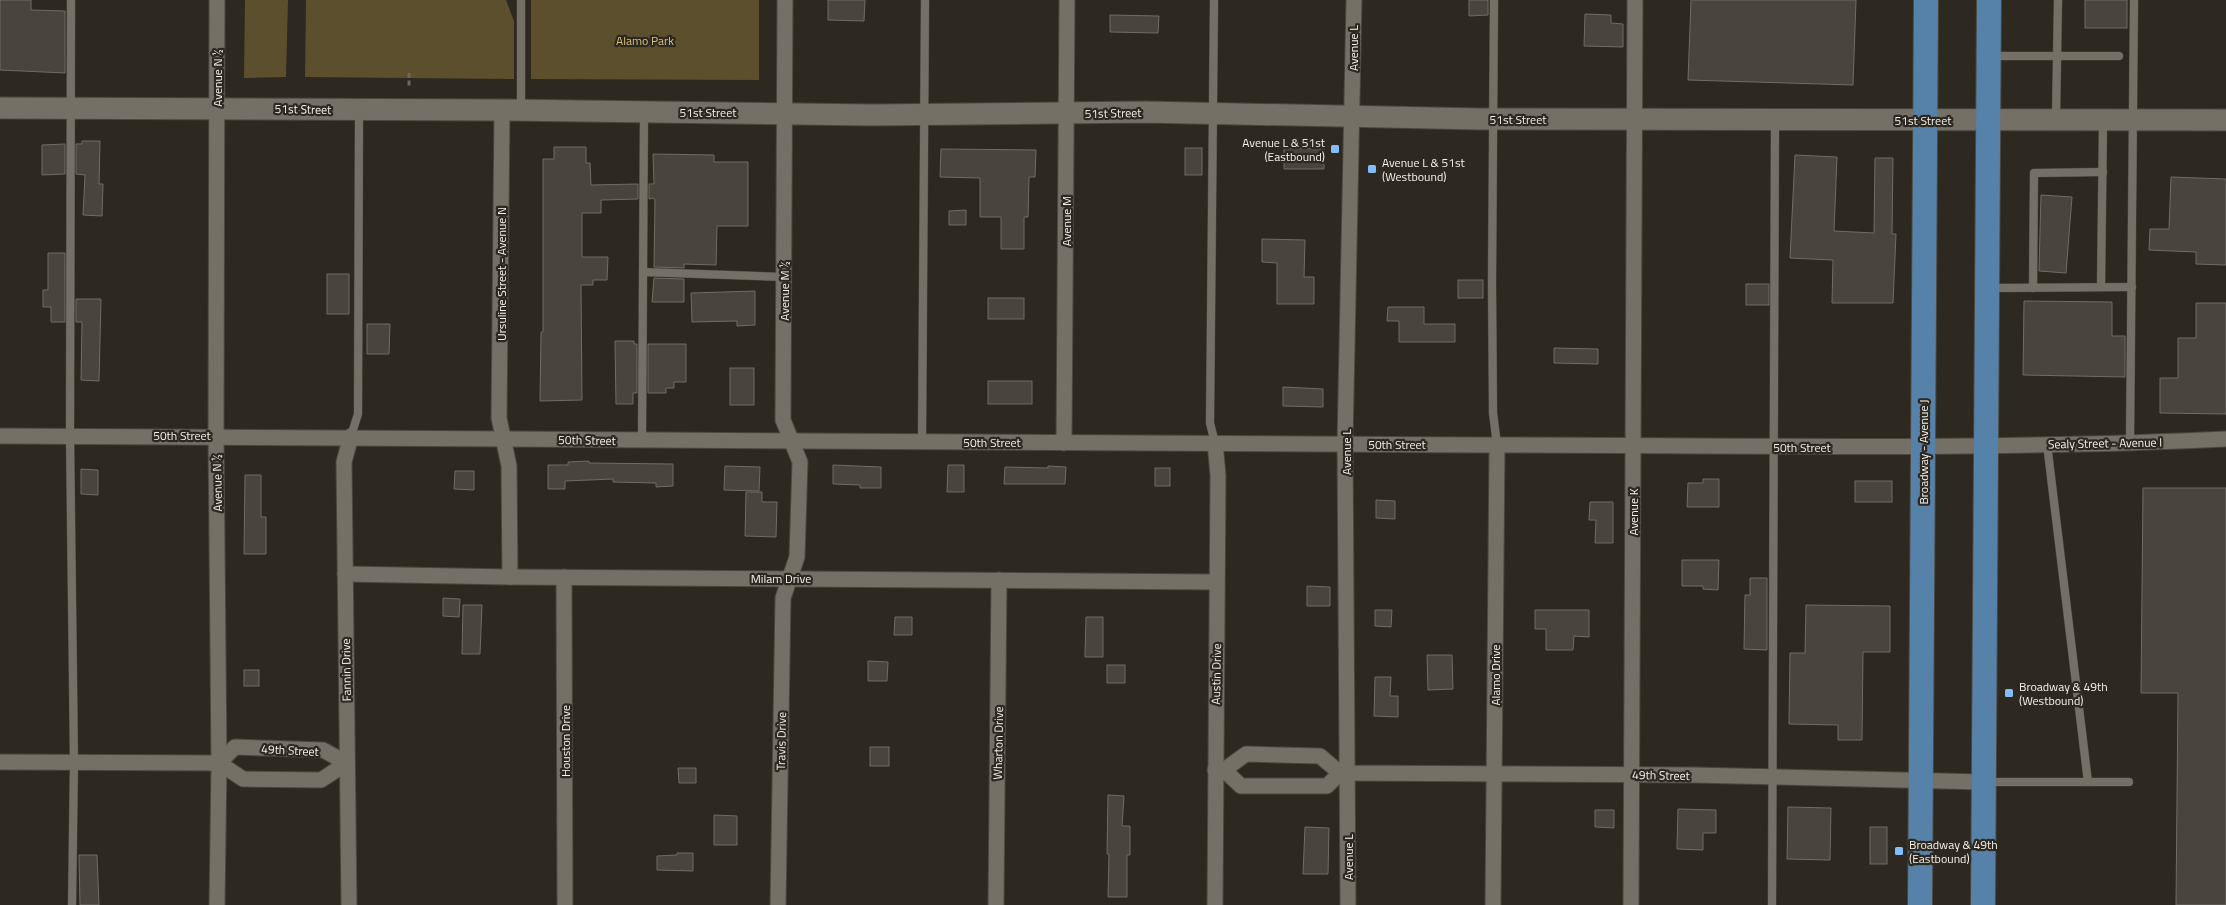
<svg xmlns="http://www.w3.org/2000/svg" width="2226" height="905" viewBox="0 0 2226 905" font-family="'Titillium Web',sans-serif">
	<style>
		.green { fill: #5c4f2e }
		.building { fill: #49453c; stroke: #716d63 }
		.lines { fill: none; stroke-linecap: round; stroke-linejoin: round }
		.lane-casing { stroke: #4b4840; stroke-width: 9 }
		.street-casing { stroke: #4b4840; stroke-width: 17 }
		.secondary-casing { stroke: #4b4840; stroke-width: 23 }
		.primary-casing { stroke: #4b4840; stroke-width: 26 }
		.path { stroke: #6d6961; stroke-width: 3; stroke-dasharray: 5 2.5; stroke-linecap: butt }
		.lane { stroke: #757066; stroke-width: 8 }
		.street { stroke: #757066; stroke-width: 15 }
		.secondary { stroke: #757066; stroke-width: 21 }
		.primary { stroke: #5682a9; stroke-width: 24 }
		.poi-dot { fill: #80bdfa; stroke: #2d2920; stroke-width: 2 }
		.labels { text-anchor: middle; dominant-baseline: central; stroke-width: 4.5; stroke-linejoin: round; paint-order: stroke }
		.park-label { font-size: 12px; fill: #dcbf7c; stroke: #2d2920 }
		.street-label { font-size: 12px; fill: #f4f2ec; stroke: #2d2920 }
		.poi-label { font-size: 12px; fill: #f4f2ec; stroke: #2d2920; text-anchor: start }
	</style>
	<rect width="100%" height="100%" fill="#2d2920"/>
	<g class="green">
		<path d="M245,0H288L286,77L244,78Z"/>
		<path d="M306,0H506L514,21V79L305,77Z"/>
		<path d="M531,0H759V80L531,79Z"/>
	</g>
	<g class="building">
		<path d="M0,0H31V10L65,11V73L0,70Z"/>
		<path d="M828,0H865L864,21L828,20Z"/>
		<path d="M1469,0H1488V15L1469,16Z"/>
		<path d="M1691,0H1856L1853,85L1688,80Z"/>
		<rect x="2085" y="0" width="42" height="28"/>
		<path d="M1585,14L1611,15V23L1623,24V47L1584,46Z"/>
		<path d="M1110,15L1159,16L1158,33L1110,32Z"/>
		<path d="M82,141H100L99,184H103L102,216L83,215L85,175L76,174V144H82Z"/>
		<path d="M65,144V174L42,175V145Z"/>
		<path d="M554,147H586V163H590L591,185L638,184V199L601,200V213H582V257H608L607,280H593V285H581L582,400L540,401L541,332H543V159H554Z"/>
		<rect x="1185" y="148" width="17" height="27"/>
		<path d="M1284,148L1324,149V169H1284Z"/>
		<path d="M941,149L1036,150L1035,177H1029L1028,217H1024V249H1001V217H980V178L940,177Z"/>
		<path d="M653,154L714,155V162H748V226H717L716,265L684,264V268L654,267L655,202L654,198L649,199V184H654Z"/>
		<path d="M1795,155L1837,157L1834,231L1874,233L1875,158H1893L1892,234H1896L1893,303H1832L1833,260L1790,258Z"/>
		<path d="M2171,177L2226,179V265L2196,264V252L2149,250L2150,229H2169Z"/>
		<path d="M2041,195L2072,197L2066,273L2039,271Z"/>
		<path d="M966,210V225H949V211Z"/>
		<path d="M1262,239L1305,240L1304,277H1314V304H1277V263L1262,262Z"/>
		<path d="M48,253H65V322H51V307H43V290H48Z"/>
		<rect x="327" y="274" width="22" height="40"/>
		<path d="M654,278L684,279V302H652Z"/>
		<rect x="1458" y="280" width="25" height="18"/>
		<rect x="1746" y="284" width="23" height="21"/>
		<path d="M755,291V325L737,326V321L692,322L691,293Z"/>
		<rect x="988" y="298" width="36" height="21"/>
		<path d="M76,299H101L99,381L81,380L82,322H76Z"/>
		<path d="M2024,301L2112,302V336H2125V377L2023,375Z"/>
		<path d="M2196,303H2226V414L2160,413V378H2178V338H2196Z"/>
		<path d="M1388,307H1424V324H1455V342H1399V321H1387Z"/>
		<path d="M367,324H390L389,354H367Z"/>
		<path d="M615,341H634V344H637V393H633V404H616Z"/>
		<path d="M648,344H686V382H674V388H666V393H648Z"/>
		<path d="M1554,348L1598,349V364L1554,363Z"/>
		<rect x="730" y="368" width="24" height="37"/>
		<rect x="988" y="381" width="44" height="23"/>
		<path d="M1283,387L1323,389V407L1283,406Z"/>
		<path d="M589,461V463L673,464V486L656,487V483L613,482V479L565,481V489H548V465H568V462Z"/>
		<path d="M833,465L881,467V488H860V485L833,484Z"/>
		<path d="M948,465H964V492H947Z"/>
		<path d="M725,466L760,467L759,491L724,490Z"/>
		<path d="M1048,466L1066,467L1065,484H1004L1005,467L1048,468Z"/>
		<rect x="1155" y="468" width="15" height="18"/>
		<path d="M81,469L98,470V495L81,494Z"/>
		<path d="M455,471H474V490L454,489Z"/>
		<path d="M245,475H261V517H266V554H244Z"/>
		<path d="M1703,479H1719V507H1687L1688,483H1703Z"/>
		<rect x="1855" y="481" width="37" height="21"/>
		<path d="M2143,488H2226V905H2176L2178,693H2141Z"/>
		<path d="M746,492H762V502H777L776,537L745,536Z"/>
		<path d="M1376,500L1395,501V519L1376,518Z"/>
		<path d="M1590,502H1613V543H1595L1596,520H1589Z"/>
		<path d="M1682,560H1719L1718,590L1703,589V586H1682Z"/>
		<path d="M1750,578H1767V650L1744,649L1745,595H1750Z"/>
		<path d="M1307,586L1330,587V606H1307Z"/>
		<path d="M443,598L460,599L459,617L443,616Z"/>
		<path d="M463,605H482L480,654H462Z"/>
		<path d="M1806,605L1890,606V652H1863L1862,740H1838V725L1789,724L1790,653H1805Z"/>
		<path d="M1375,610H1392L1391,627L1375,626Z"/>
		<path d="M1535,610H1589V637L1574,636L1573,650H1546V629H1535Z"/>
		<path d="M895,617H912V635H894Z"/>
		<path d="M1086,617H1103V657H1085Z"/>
		<path d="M1427,655H1452L1453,689L1428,690Z"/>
		<path d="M868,661L888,662L887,681H868Z"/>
		<rect x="1107" y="665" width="18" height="18"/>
		<rect x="244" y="670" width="15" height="16"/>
		<path d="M1375,677H1391L1390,696H1398V717L1374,716Z"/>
		<rect x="870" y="747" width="19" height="19"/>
		<path d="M678,768H696V783H679Z"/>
		<path d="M1108,795L1124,796L1122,826H1130V855H1127V897H1108L1109,854H1107Z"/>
		<path d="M1788,807L1831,808L1830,860L1787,859Z"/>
		<path d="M1678,809L1716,810V833H1703V850L1677,849Z"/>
		<path d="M1595,810H1614V828L1595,827Z"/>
		<path d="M714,815L737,816V845H714Z"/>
		<path d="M1305,827L1329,828L1328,874H1303Z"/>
		<rect x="1870" y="827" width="17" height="37"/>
		<path d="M677,853H693V871L657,870V856L677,855Z"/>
		<path d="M79,855H97L99,905H80Z"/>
	</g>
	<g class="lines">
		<g class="lane-casing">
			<g id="lane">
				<path d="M71,0L70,436L74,762L72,905"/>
				<path d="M521,0V108"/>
				<path d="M1214,0L1210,423L1215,443"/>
				<path d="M1494,0L1492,283L1493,413L1497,445"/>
				<path d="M1992,56H2119"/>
				<path d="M2056,118L2058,0"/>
				<path d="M643,272L784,277"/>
				<path d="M2101,287L2103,122"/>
				<path d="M1990,288L2132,287"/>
				<path d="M2033,288L2034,173L2103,172"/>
				<path d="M351,436L358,414L359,112"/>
				<path d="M642,440L644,114"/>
				<path d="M922,442L925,0"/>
				<path d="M2130,442L2134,0"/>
				<path d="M2047,444L2088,782"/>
				<path d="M1987,782H2129"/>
				<path d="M1772,905L1775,120"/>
			</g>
		</g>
		<g class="street-casing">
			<g id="street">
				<path d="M502,110L499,418L509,466L510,577"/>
				<path d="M0,436C492,436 984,443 1477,445C1726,445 1976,451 2226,439"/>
				<path d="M1064,443L1067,0"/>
				<path d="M345,574L510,577L1216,582"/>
				<path d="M564,577L565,905"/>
				<path d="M0,762L219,763L243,779L321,780L347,763L323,750L235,747L219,763"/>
				<path d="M1215,770H1224L1246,754L1320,756L1340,773L1693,775L1983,782"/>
				<path d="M1224,770L1241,786H1327L1340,773"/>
				<path d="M217,905L219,763L216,435L217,0"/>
				<path d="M349,905L344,462L351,436"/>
				<path d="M778,905L783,598L797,557L800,462L783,420L785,0"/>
				<path d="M996,905L999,580"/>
				<path d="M1215,905L1218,475L1215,443"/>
				<path d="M1348,905L1345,444L1354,0"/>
				<path d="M1493,905L1497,445"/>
				<path d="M1631,905L1635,0"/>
			</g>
		</g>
		<g class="secondary-casing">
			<path id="secondary" d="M0,108L502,110L872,115L1145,112L1479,119L2226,120"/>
		</g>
		<g class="primary-casing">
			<g id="primary">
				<path d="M1920,905L1926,0"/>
				<path d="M1983,905L1989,0"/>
			</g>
		</g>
		<path class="path" d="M409,73V87"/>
		<use href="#lane" class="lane"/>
		<use href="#street" class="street"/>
		<use href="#secondary" class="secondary"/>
		<use href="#primary" class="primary"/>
	</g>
	<g class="poi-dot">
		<rect x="1330" y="144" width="10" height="10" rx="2.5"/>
		<rect x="1367" y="164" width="10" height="10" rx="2.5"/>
		<rect x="2004" y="688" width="10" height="10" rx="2.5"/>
		<rect x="1894" y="846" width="10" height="10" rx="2.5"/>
	</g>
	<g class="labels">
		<g class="park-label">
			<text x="645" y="40">Alamo Park</text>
		</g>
		<g class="street-label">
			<text transform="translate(1353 48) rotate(-90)">Avenue L</text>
			<text transform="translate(217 78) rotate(-90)">Avenue N ½</text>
			<text transform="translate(303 109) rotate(1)">51st Street</text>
			<text x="708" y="112">51st Street</text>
			<text transform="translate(1113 113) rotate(-1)">51st Street</text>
			<text x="1518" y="119">51st Street</text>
			<text x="1923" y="120">51st Street</text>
			<text transform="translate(1066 221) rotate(-90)">Avenue M</text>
			<text transform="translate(501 274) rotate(-90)">Ursuline Street - Avenue N</text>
			<text transform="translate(784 291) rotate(-90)">Avenue M ½</text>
			<text x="182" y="435">50th Street</text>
			<text transform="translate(587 440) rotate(1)">50th Street</text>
			<text x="992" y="442">50th Street</text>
			<text transform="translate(2105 443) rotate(-1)">Sealy Street - Avenue I</text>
			<text x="1397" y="444">50th Street</text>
			<text x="1802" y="447">50th Street</text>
			<text transform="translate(1346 452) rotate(-90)">Avenue L</text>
			<text transform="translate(1923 452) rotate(-90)">Broadway - Avenue J</text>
			<text transform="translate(217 483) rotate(-91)">Avenue N ½</text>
			<text transform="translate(1633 512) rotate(-90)">Avenue K</text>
			<text x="781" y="578">Milam Drive</text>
			<text transform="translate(346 670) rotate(-91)">Fannin Drive</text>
			<text transform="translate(1216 674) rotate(-89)">Austin Drive</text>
			<text transform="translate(1495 675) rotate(-90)">Alamo Drive</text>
			<text transform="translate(565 741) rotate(-90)">Houston Drive</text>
			<text transform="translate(781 741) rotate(-89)">Travis Drive</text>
			<text transform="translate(998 743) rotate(-89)">Wharton Drive</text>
			<text transform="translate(290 750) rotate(3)">49th Street</text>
			<text transform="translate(1661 775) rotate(1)">49th Street</text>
			<text transform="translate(1348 857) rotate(-90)">Avenue L</text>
		</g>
		<g class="poi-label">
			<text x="1325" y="142" text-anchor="end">Avenue L &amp; 51st<tspan x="1325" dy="14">(Eastbound)</tspan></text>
			<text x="1382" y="162">Avenue L &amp; 51st<tspan x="1382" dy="14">(Westbound)</tspan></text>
			<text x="2019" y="686">Broadway &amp; 49th<tspan x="2019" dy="14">(Westbound)</tspan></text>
			<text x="1909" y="844">Broadway &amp; 49th<tspan x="1909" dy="14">(Eastbound)</tspan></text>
		</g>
	</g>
</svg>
